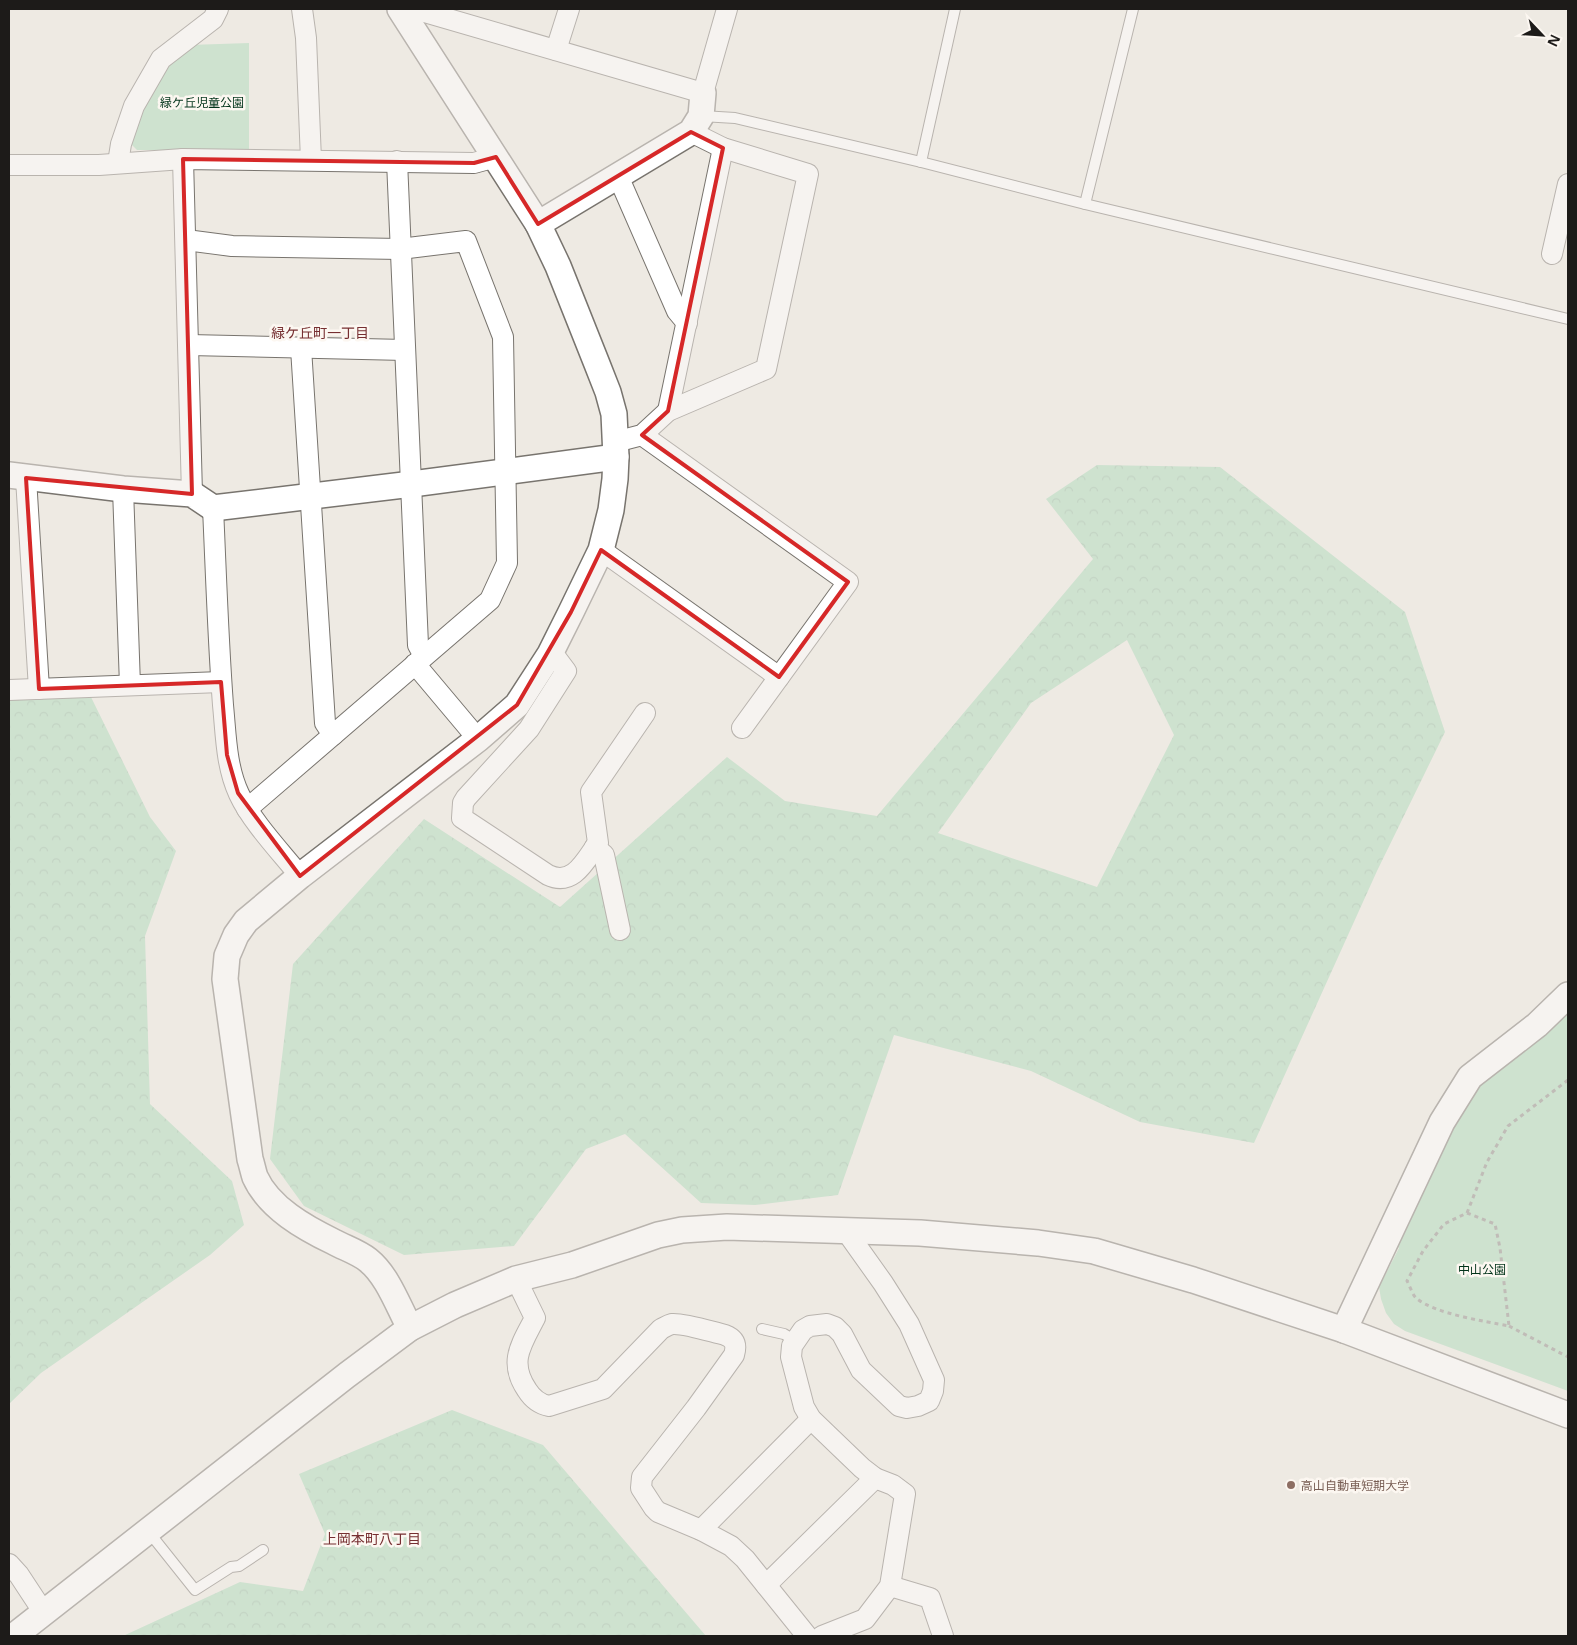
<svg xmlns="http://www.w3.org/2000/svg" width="1577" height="1645" viewBox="0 0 1577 1645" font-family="'Noto Sans','Noto Sans JP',sans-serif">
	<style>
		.green { fill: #a7d9b7 }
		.forest { fill: url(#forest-crowns); fill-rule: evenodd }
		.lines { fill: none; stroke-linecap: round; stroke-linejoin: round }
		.service-casing { stroke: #78746e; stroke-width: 12 }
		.minor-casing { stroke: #78746e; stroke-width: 22 }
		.tertiary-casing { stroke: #78746e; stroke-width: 28 }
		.path { stroke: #888580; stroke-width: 3; stroke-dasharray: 4 4; stroke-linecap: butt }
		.service { stroke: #fff; stroke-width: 10 }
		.minor { stroke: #fff; stroke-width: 20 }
		.tertiary { stroke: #fff; stroke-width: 25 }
		.marked { fill: none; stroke: #d62828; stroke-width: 4; stroke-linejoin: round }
		.education-dot { fill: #8d6e63; stroke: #fcf7f1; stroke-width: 2 }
		.labels { text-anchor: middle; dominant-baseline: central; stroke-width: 5; stroke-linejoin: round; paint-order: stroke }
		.park-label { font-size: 12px; fill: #003319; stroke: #fcf7f1 }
		.education-label { font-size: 12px; fill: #785e54; stroke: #fcf7f1; text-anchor: start }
		.neighbourhood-label { font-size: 14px; fill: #762f31; stroke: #fcf7f1 }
	</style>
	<defs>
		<pattern id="forest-crowns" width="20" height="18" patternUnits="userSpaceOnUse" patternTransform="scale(1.25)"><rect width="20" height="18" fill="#a7d9b7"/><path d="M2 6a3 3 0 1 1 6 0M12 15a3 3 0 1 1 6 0" fill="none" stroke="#8fba9d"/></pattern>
	</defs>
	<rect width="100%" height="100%" fill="#eeeae3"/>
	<g class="green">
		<path d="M249,43V150H137L128,141L156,84L170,65L189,45Z"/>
		<path d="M1568,1011V1391L1405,1331L1394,1324L1386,1313L1381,1299L1379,1287L1399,1248L1395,1245L1452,1125L1476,1089L1554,1025Z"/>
	</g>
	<g class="forest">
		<path d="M1097,465L1220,467L1405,612L1445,732L1377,871L1254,1143L1140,1122L1031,1071L894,1035L838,1195L755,1205L701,1203L625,1134L586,1149L514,1246L404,1255L304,1206L270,1159L293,964L424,819L560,907L727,757L785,801L877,816L1093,559L1046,499ZM1127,640L1174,735L1097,887L938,833L1031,703Z"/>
		<path d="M90,695L150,817L176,851L145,936L150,1104L232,1181L244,1225L210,1255L41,1373L9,1404V700Z"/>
		<path d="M452,1410L543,1445L706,1636H123L240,1582L303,1591L325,1534L299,1474Z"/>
	</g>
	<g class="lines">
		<g class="service-casing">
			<g id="service">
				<path d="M702,116L735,118L921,162L1085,204L1568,319"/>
				<path d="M921,162L955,9"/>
				<path d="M1085,204L1133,9"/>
				<path d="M762,1329L784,1334L794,1340"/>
				<path d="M148,1531L195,1590L231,1567L239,1566L263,1550"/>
			</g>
		</g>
		<g class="minor-casing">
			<g id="minor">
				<path d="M302,9L306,38L311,160"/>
				<path d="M414,9L703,93L727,9"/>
				<path d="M556,50L569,9"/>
				<path d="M183,159L192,494"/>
				<path d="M397,161L418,645L424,656"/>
				<path d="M118,163L121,144L134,106L161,59L213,19L218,9"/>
				<path d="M9,165H99L183,159L474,163L496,157"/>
				<path d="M618,176L677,311L687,323"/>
				<path d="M186,240L232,246L400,249L466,241L503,337L507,563L490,600L247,809"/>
				<path d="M1552,254L1568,184"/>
				<path d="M189,345L405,350"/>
				<path d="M301,348L325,723L333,735"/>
				<path d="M668,411L723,148"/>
				<path d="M642,435L848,582L742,728"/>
				<path d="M615,442L642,435L668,411L766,369L808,174L723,148L691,132"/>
				<path d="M26,478L39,689"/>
				<path d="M123,489L130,685"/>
				<path d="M213,508C216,573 218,639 223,705C226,735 226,766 239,794C252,822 280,851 300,876"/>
				<path d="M601,550L779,677"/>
				<path d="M551,651L566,671L529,729L466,798L463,803L462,818L548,875C573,887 585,861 598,843L591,792L645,713"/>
				<path d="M415,664L478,739"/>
				<path d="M9,690L221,682"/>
				<path d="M595,847L604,855L620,930"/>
				<path d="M516,1279L535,1318C521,1345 508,1362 527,1390C532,1398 539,1404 549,1406L603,1389L661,1329C665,1327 668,1325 672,1324C685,1323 712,1332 725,1335C735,1339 737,1345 734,1355L696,1408L642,1477L641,1488L654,1508L658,1512L701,1530L731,1546L745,1559L807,1636"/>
				<path d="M701,1530L811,1419"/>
				<path d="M9,1564L19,1575L44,1613"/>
				<path d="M766,1585L875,1478"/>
				<path d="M890,1586L930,1598L943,1636"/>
				<path d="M822,1636L865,1619L890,1586L905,1494L893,1485L875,1478L862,1468L811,1419L804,1407L791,1357L792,1346L803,1330L810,1326L827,1324L835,1327L842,1334L861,1370L899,1406L907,1408L918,1406L929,1401L933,1391L934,1380L909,1324L883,1283L846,1231"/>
			</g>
		</g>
		<g class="tertiary-casing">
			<g id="tertiary">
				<path d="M400,9L538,224L558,266L597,364L608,392L614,414L616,457L615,479L611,510L601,550L571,612L550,654L517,705L478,739L300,876L246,921L236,935L227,956L225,979L250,1159C252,1165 253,1171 255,1177C269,1208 305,1228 334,1242C345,1248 358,1252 368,1260C388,1276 398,1306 410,1328"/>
				<path d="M538,224L691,132L701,116L703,93"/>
				<path d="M9,475L123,489L192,494L213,508L412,484L616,457"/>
				<path d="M1344,1330L1442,1122L1470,1077L1537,1025L1568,995"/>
				<path d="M14,1636L347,1375L410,1328L455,1305L516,1279L572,1265L658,1235L682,1230L727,1227L920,1233L1038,1243L1094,1251L1193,1280L1344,1330L1568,1415"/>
			</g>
		</g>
		<g class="path">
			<path d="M1467,1213L1495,1224L1500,1248L1509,1326C1484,1321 1435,1314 1416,1298C1412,1294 1410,1286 1407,1281L1423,1251L1444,1224L1467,1213L1487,1162L1508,1126L1568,1080"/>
			<path d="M1509,1326L1568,1357"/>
		</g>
		<use href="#service" class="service"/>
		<use href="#minor" class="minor"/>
		<use href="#tertiary" class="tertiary"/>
	</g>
	<path d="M0 0H1577V1645H0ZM691,132L723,148L668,411L642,435L848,582L779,677L601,550L571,612L517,705L300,876L238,793L227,755L221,682L39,689L26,478L192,494L183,159L474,163L496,157L538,224Z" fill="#eeeae3" fill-opacity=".55" fill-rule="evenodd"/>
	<path class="marked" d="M691,132L723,148L668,411L642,435L848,582L779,677L601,550L571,612L517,705L300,876L238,793L227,755L221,682L39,689L26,478L192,494L183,159L474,163L496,157L538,224Z"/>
	<circle class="education-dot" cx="1291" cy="1485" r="5"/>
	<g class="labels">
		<g class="park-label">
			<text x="202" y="102">緑ケ丘児童公園</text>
			<text x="1482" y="1269">中山公園</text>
		</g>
		<g class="education-label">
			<text x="1301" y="1485">高山自動車短期大学</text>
		</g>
		<g class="neighbourhood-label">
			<text x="320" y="332">緑ケ丘町一丁目</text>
			<text x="372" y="1538">上岡本町八丁目</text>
		</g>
	</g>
	<rect width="1577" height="1645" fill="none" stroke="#1d1b19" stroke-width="20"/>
	<g transform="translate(1542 35) rotate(115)" stroke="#fcf7f1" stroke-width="4" paint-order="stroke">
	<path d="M0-4L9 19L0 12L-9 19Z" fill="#1d1b19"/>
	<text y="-8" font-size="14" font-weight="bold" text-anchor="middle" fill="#1d1b19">N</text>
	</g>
</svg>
